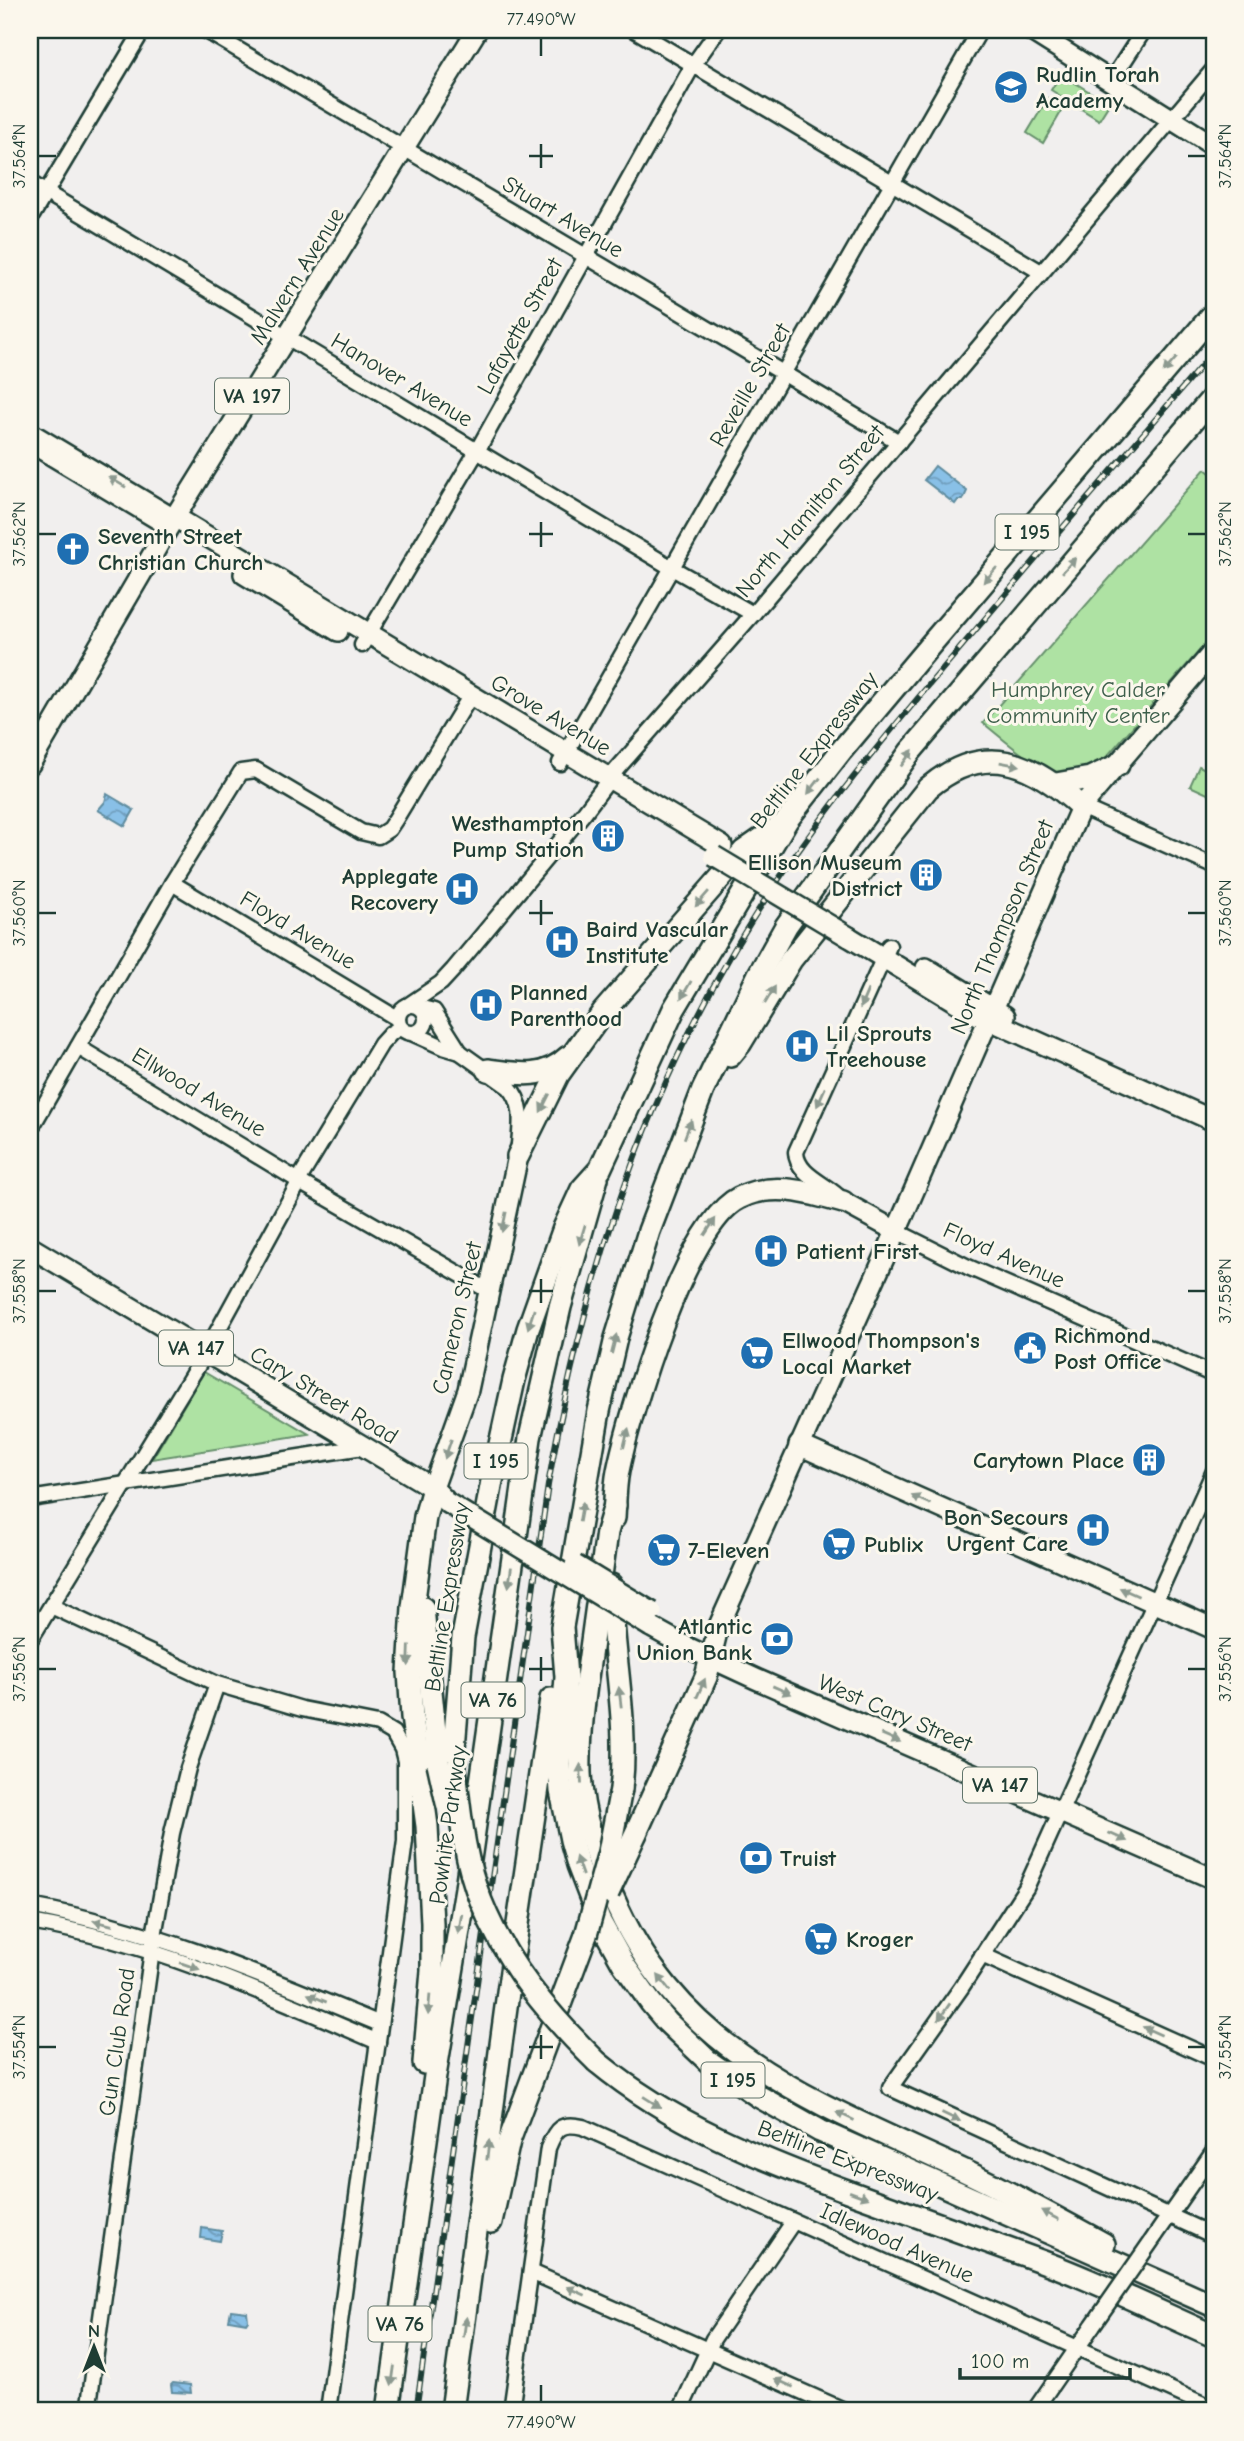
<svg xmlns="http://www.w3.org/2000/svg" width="1244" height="2441" viewBox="0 0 1244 2441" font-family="'Comic Neue',sans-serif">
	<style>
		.green { fill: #aee2a3; stroke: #66906c; stroke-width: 2 }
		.water { fill: url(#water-waves); stroke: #5f8c9f; stroke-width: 2 }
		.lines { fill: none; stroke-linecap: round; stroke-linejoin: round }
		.minor-casing { stroke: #1f3d34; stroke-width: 19 }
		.major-casing { stroke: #1f3d34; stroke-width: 24 }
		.highway-casing { stroke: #1f3d34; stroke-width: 26 }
		.minor { stroke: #fbf7ec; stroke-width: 14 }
		.major { stroke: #fbf7ec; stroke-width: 19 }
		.highway { stroke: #fbf7ec; stroke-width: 21 }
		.rail-casing { stroke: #1f3d34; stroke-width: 6 }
		.rail { stroke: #fbf7ec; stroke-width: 3.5; stroke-dasharray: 10; stroke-linecap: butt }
		.minor-bridge-casing { stroke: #1f3d34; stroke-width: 19; stroke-linecap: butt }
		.major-bridge-casing { stroke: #1f3d34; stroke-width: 24; stroke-linecap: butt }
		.highway-bridge-casing { stroke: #1f3d34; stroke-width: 26; stroke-linecap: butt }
		.minor-bridge { stroke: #fbf7ec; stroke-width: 14 }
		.major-bridge { stroke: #fbf7ec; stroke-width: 19 }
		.highway-bridge { stroke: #fbf7ec; stroke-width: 21 }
		.oneway { fill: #8d9a90 }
		.ticks { fill: none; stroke: #1f3d34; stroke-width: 2.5 }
		.labels { text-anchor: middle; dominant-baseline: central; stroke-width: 6; stroke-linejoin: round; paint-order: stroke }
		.shield { fill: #fbf7ec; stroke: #61756b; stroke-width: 2 }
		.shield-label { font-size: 21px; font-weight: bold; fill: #1f3d34 }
		.poi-label { font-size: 23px; font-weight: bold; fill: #1f3d34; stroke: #fbf7ec; text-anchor: start }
		.street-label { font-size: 23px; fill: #1f3d34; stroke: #fbf7ec }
		.park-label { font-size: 23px; fill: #3c5e4a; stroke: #fbf7ec }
		.neatline { fill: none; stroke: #1f3d34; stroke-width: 2.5 }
		.ticks-label { font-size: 18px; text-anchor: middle; fill: #1f3d34 }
	</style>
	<defs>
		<pattern id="water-waves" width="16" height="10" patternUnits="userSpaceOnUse" patternTransform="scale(1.75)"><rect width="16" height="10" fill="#89c0e7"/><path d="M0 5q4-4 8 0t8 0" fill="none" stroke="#6f9dbc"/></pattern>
	</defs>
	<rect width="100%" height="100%" fill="#f1efee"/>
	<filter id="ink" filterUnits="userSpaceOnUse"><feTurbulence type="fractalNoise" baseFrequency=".0143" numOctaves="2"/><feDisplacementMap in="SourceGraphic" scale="14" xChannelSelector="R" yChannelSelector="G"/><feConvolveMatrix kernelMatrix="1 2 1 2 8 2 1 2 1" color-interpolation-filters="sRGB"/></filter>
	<g filter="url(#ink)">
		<g class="green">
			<path d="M1061,74L1109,104L1099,120L1051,90Z"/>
			<path d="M1048,98L1064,107L1043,143L1027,133Z"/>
			<path d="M1205,469L1214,476V634L1102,762C1091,768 1078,774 1066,775C1043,776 1001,737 983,723Z"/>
			<path d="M1199,766L1214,773V797L1190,786Z"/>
			<path d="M204,1372L309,1434L152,1459Z"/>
		</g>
		<g class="water">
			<path d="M935,466L967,491L963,500H958L955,504L924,480Z"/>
			<path d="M107,794L134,810L125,826L98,810L105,802Z"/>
			<path d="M202,2228L222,2231L220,2241L201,2238Z"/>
			<path d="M231,2310L247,2312L248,2320L246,2323L229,2320Z"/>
			<path d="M173,2383L190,2385L191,2393L172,2392L171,2385Z"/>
		</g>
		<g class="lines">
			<g class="minor-casing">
				<g id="minor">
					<path d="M205,30L899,442"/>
					<path d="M635,30L1041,272"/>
					<path d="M1111,81L1144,30"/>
					<path d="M30,183L672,568L753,614"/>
					<path d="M30,219L143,30"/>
					<path d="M30,430L175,517"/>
					<path d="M30,445L168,528"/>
					<path d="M362,645L477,451L693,65L718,30"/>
					<path d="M560,763L980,30"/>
					<path d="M1081,807L1214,866"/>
					<path d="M172,883L398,1019"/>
					<circle cx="412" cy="1019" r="14"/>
					<path d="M407,1006L441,983L453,970L583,814L617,769L753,614L1214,69"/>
					<path d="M422,1008L434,1011L460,1052"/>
					<path d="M414,1034L443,1047L460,1052L509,1087C524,1103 521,1123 519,1144"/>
					<path d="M78,1047L294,1178"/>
					<path d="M30,1130L172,883L241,772L256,770L361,832L378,836L389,829L395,820L471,695"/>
					<path d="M301,1176L381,1044L391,1033L400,1028"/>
					<path d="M303,1184L489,1291"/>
					<path d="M842,1200C828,1184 797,1176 796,1152L889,946"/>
					<path d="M896,1231L968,1267L1214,1375"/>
					<path d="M1214,1471L1026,1888L961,1988L890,2088L1214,2236"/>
					<path d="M30,1499L363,1447"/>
					<path d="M51,1606L217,1684L302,1709L378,1724L393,1733L402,1749L405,1761V1841L328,2411"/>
					<path d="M30,1640L205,1354L297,1186"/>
					<path d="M30,1906C152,1928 266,1977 380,2024"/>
					<path d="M30,1922C151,1942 265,1993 378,2042"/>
					<path d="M982,1955L1214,2059"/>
					<path d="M1155,2236L1214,2151"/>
					<path d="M531,2272L846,2411"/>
					<path d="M88,2411L154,1936L172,1833L188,1768L217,1684"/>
					<path d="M511,2411L548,2148C556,2128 561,2122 583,2127L1214,2409"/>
					<path d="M680,2411L713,2339L793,2222"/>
					<path d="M1034,2411L1093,2325"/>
				</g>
			</g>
			<g class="major-casing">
				<g id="major">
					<path d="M1030,30L1214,146"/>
					<path d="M175,517L722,846"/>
					<path d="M244,574L338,631"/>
					<path d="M30,764L168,528L477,30"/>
					<path d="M849,937L974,1013L1214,1121"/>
					<path d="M926,968L1005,1016"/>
					<path d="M843,1202L896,1231"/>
					<path d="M30,1247L433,1488L444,1499"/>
					<path d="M799,1445L1214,1629"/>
					<path d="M433,1488L468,1390L518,1156"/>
					<path d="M651,1627L689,1648L756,1679L1214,1879"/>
					<path d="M711,1657L718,1628L903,1216L1081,807L1214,651"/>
				</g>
			</g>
			<g class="highway-casing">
				<g id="highway">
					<path d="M1214,396L910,752L786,926L758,976L703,1090L649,1231L616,1338L599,1411L562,1627L566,1677L559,1764L561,1791L571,1840L578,1865L599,1920L624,1965L651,2003L667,2022L708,2061L758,2096L820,2131L1214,2306"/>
					<path d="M1056,784L1090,778L1118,765"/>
					<path d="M730,1056L740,1044L791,960L928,788C985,740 1032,762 1081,807"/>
					<path d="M488,1070C517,1074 544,1080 568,1057"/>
					<path d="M518,1156L558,1075L603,1012L744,851L780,826"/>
					<path d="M615,1505L607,1532C601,1575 595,1619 589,1663C584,1699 579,1736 580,1773C582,1816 596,1856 612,1895C679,2052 811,2100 954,2166C1005,2189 1054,2217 1104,2244"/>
					<path d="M614,1518C615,1503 615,1486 618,1471C630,1412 686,1224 739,1198C773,1181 809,1193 843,1202"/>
					<path d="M611,1585C612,1654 629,1721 621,1789"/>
					<path d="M423,1608L438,1763"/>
					<path d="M455,1769L454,1748L463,1637L492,1481L514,1380L528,1329L564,1228L582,1189L600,1169L674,1009L787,820L841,751L932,643L1214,313"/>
					<path d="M636,1833L706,1677L711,1657"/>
					<path d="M597,2062C671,2123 760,2159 850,2192C916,2216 983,2240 1049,2264C1105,2285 1159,2312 1214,2336"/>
					<path d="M424,2063L432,1971V1923L427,1826L412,1717L409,1672L413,1607L425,1517L433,1488"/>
					<path d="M491,2222L509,2141L586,1935"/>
					<path d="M388,2411L435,2076L466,1888L530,1438L560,1307L597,1178"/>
					<path d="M452,2411L508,1992L551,1699"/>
				</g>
			</g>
			<use href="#minor" class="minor"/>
			<use href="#major" class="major"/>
			<use href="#highway" class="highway"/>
			<g class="rail-casing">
				<path id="rail" d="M416,2411L548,1485C582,1293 635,1118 735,948C798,841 876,747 956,653C1041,552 1128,452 1214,351"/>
			</g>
			<use href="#rail" class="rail"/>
			<g class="minor-bridge-casing">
				<path id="minor-bridge" d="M1093,2325L1155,2236"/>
			</g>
			<g class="major-bridge-casing">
				<g id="major-bridge">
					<path d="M714,856L849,937"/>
					<path d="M446,1502L651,1627"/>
					<path d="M575,1565L652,1612"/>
				</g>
			</g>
			<g class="highway-bridge-casing">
				<g id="highway-bridge">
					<path d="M438,1763L447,1803"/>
					<path d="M455,1769C460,1813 464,1861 481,1901C506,1964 549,2015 597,2062"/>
					<path d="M608,1893L636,1833"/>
					<path d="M586,1935L609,1852L621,1789"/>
				</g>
			</g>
			<use href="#minor-bridge" class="minor-bridge"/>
			<use href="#major-bridge" class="major-bridge"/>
			<use href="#highway-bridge" class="highway-bridge"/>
		</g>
		<defs><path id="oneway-solid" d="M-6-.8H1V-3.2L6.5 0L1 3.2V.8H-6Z" transform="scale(1.75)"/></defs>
		<g class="oneway">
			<use href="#oneway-solid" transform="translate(1170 365) rotate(131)"/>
			<use href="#oneway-solid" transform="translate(117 482) rotate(-149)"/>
			<use href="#oneway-solid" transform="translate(1069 565) rotate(-49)"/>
			<use href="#oneway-solid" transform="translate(990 575) rotate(131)"/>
			<use href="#oneway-solid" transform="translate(907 758) rotate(-54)"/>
			<use href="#oneway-solid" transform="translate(1010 764) rotate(10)"/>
			<use href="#oneway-solid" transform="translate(814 786) rotate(128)"/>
			<use href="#oneway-solid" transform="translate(702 899) rotate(131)"/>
			<use href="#oneway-solid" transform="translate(686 990) rotate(120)"/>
			<use href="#oneway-solid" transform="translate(770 995) rotate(-59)"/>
			<use href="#oneway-solid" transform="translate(864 999) rotate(113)"/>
			<use href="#oneway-solid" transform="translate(821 1097) rotate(114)"/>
			<use href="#oneway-solid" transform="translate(545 1103) rotate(117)"/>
			<use href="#oneway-solid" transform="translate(688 1129) rotate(-69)"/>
			<use href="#oneway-solid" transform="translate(504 1222) rotate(102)"/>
			<use href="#oneway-solid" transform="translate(710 1227) rotate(-57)"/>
			<use href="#oneway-solid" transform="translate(582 1235) rotate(107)"/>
			<use href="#oneway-solid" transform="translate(531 1319) rotate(108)"/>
			<use href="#oneway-solid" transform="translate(614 1344) rotate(-76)"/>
			<use href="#oneway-solid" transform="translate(626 1438) rotate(-76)"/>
			<use href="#oneway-solid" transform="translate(448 1449) rotate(109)"/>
			<use href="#oneway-solid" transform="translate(921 1500) rotate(-156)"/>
			<use href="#oneway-solid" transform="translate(581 1512) rotate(-80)"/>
			<use href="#oneway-solid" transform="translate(510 1577) rotate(98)"/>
			<use href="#oneway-solid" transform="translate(1129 1592) rotate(-156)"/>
			<use href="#oneway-solid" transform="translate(409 1656) rotate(92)"/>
			<use href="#oneway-solid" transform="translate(701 1688) rotate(-66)"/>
			<use href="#oneway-solid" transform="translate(782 1690) rotate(23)"/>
			<use href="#oneway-solid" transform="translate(620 1697) rotate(-97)"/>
			<use href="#oneway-solid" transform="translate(891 1738) rotate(23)"/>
			<use href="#oneway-solid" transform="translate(581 1774) rotate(-93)"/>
			<use href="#oneway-solid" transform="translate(1118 1837) rotate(24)"/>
			<use href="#oneway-solid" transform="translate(579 1866) rotate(-109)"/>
			<use href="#oneway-solid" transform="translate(103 1923) rotate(-166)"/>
			<use href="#oneway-solid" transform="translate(460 1924) rotate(100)"/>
			<use href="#oneway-solid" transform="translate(190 1966) rotate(19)"/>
			<use href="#oneway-solid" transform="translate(664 1983) rotate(-128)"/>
			<use href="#oneway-solid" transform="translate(317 1998) rotate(-157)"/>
			<use href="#oneway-solid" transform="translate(429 2005) rotate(95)"/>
			<use href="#oneway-solid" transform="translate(944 2012) rotate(125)"/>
			<use href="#oneway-solid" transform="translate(1152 2031) rotate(-156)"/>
			<use href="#oneway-solid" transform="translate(652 2102) rotate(32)"/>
			<use href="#oneway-solid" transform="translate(845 2116) rotate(-155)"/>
			<use href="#oneway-solid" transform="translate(951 2117) rotate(25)"/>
			<use href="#oneway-solid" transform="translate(488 2150) rotate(-83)"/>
			<use href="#oneway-solid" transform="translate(859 2195) rotate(20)"/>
			<use href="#oneway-solid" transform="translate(1050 2215) rotate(-152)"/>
			<use href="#oneway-solid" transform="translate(576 2291) rotate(-156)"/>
			<use href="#oneway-solid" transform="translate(465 2327) rotate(-82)"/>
			<use href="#oneway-solid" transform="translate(393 2376) rotate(98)"/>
			<use href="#oneway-solid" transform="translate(784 2383) rotate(-156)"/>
		</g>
	</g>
	<path class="ticks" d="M541,38V56M541,144V168M38,156H56M529,156H553M1188,156H1206M541,522V547M38,534H56M529,534H553M1188,534H1206M541,900V925M38,913H56M529,913H553M1188,913H1206M541,1279V1303M38,1291H56M529,1291H553M1188,1291H1206M541,1657V1681M38,1669H56M529,1669H553M1188,1669H1206M541,2035V2059M38,2047H56M529,2047H553M1188,2047H1206M541,2385V2402"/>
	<defs>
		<g id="school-disc" transform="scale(1.75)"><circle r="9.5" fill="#1f6fb2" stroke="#fbf7ec"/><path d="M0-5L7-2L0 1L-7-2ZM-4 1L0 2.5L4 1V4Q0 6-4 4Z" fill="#fff"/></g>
		<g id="church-disc" transform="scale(1.75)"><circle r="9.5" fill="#1f6fb2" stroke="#fbf7ec"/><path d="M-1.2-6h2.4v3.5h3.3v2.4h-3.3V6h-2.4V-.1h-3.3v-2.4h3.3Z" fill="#fff"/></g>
		<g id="building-disc" transform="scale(1.75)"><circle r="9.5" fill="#1f6fb2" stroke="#fbf7ec"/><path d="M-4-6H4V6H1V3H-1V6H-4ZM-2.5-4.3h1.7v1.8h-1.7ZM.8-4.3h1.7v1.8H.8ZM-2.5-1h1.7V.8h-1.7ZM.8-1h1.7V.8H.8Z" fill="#fff"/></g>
		<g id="hospital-disc" transform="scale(1.75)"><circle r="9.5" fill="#1f6fb2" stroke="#fbf7ec"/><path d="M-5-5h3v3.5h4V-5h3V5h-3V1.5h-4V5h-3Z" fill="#fff"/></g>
		<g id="civic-disc" transform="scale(1.75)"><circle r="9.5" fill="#1f6fb2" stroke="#fbf7ec"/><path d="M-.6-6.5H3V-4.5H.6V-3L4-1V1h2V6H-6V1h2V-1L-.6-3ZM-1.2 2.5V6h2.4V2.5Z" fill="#fff"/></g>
		<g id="supermarket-disc" transform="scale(1.75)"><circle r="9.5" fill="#1f6fb2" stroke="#fbf7ec"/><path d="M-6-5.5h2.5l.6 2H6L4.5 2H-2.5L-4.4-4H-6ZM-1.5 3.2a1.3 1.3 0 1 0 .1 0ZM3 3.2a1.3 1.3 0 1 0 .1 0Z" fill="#fff"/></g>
		<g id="bank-disc" transform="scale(1.75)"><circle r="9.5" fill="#1f6fb2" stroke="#fbf7ec"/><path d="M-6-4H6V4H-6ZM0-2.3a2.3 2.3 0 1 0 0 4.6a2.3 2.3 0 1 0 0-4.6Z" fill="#fff"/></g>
	</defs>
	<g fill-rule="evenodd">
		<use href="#school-disc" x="1011" y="87"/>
		<use href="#church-disc" x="73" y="549"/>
		<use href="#building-disc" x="608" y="836"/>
		<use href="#building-disc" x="926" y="875"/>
		<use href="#hospital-disc" x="462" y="889"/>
		<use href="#hospital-disc" x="562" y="942"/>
		<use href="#hospital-disc" x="486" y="1005"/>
		<use href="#hospital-disc" x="802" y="1046"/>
		<use href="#hospital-disc" x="771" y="1251"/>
		<use href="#civic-disc" x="1030" y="1348"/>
		<use href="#supermarket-disc" x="757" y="1353"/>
		<use href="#building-disc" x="1149" y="1460"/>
		<use href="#hospital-disc" x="1093" y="1530"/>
		<use href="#supermarket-disc" x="839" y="1544"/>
		<use href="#supermarket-disc" x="664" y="1550"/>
		<use href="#bank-disc" x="777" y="1639"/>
		<use href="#bank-disc" x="756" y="1858"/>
		<use href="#supermarket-disc" x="821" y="1939"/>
	</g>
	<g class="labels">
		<g class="shield">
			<rect x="215" y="378.5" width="74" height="35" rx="5"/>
			<rect x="995.5" y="514.5" width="63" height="35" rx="5"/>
			<rect x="159" y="1330.5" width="74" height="35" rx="5"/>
			<rect x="464.5" y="1443.5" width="63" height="35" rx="5"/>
			<rect x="461.5" y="1682.5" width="63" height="35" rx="5"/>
			<rect x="963" y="1767.5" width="74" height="35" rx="5"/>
			<rect x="701.5" y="2062.5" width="63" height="35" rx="5"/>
			<rect x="368.5" y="2306.5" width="63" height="35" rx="5"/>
		</g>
		<g class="shield-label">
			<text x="252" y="396">VA 197</text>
			<text x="1027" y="532">I 195</text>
			<text x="196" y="1348">VA 147</text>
			<text x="496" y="1461">I 195</text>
			<text x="493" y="1700">VA 76</text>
			<text x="1000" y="1785">VA 147</text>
			<text x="733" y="2080">I 195</text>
			<text x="400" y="2324">VA 76</text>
		</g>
		<g class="poi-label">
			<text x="1036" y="74">Rudlin Torah<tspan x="1036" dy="26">Academy</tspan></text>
			<text x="98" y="536">Seventh Street<tspan x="98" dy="26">Christian Church</tspan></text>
			<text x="584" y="823" text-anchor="end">Westhampton<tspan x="584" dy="26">Pump Station</tspan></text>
			<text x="902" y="862" text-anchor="end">Ellison Museum<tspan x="902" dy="26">District</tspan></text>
			<text x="438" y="876" text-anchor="end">Applegate<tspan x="438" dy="26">Recovery</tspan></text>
			<text x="586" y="929">Baird Vascular<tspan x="586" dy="26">Institute</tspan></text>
			<text x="510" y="992">Planned<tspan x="510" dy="26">Parenthood</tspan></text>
			<text x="826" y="1033">Lil Sprouts<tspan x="826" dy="26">Treehouse</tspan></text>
			<text x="796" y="1251">Patient First</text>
			<text x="1054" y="1335">Richmond<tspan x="1054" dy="26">Post Office</tspan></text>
			<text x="782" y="1340">Ellwood Thompson's<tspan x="782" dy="26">Local Market</tspan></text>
			<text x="1124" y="1460" text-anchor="end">Carytown Place</text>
			<text x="1068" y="1517" text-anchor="end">Bon Secours<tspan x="1068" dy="26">Urgent Care</tspan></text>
			<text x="864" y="1544">Publix</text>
			<text x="688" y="1550">7-Eleven</text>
			<text x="752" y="1626" text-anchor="end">Atlantic<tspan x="752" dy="26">Union Bank</tspan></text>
			<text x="780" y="1858">Truist</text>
			<text x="846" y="1939">Kroger</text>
		</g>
		<g class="street-label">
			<text transform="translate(563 217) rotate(31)">Stuart Avenue</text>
			<text transform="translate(297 276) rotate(-58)">Malvern Avenue</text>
			<text transform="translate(520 326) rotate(-61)">Lafayette Street</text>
			<text transform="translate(402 380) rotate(31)">Hanover Avenue</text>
			<text transform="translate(750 385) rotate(-60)">Reveille Street</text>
			<text transform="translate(810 511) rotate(-50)">North Hamilton Street</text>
			<text transform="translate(551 715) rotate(31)">Grove Avenue</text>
			<text transform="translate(814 750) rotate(-52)">Beltline Expressway</text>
			<text transform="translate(1002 927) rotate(-67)">North Thompson Street</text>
			<text transform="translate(298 930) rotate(31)">Floyd Avenue</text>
			<text transform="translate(199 1092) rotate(31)">Ellwood Avenue</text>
			<text transform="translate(1004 1255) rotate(24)">Floyd Avenue</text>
			<text transform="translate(457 1318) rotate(-77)">Cameron Street</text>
			<text transform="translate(324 1395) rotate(31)">Cary Street Road</text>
			<text transform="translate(447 1597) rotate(-81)">Beltline Expressway</text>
			<text transform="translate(895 1713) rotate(23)">West Cary Street</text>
			<text transform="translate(448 1825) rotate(-82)">Powhite Parkway</text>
			<text transform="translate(117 2042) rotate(-82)">Gun Club Road</text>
			<text transform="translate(848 2161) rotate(21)">Beltline Expressway</text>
			<text transform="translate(897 2243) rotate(24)">Idlewood Avenue</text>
		</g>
		<g class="park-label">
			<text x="1078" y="689">Humphrey Calder<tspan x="1078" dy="26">Community Center</tspan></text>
		</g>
	</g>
	<rect width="1244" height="2441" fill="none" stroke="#fbf7ec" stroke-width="77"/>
	<g transform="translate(94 2347)" stroke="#fbf7ec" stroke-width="5" paint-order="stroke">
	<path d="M0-5L12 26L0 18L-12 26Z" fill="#1f3d34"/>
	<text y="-10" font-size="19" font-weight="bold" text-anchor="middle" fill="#1f3d34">N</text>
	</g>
	<path d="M960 2368v10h170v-10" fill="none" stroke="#1f3d34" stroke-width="3.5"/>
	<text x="971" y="2368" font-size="21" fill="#1f3d34" stroke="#fbf7ec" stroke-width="5" paint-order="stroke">100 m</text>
	<rect x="38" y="38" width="1168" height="2364" class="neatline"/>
	<g class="ticks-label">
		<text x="541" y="25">77.490°W</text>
		<text transform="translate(19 156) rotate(-90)" y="6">37.564°N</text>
		<text transform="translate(1225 156) rotate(-90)" y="6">37.564°N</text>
		<text transform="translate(19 534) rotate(-90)" y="6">37.562°N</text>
		<text transform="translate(1225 534) rotate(-90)" y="6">37.562°N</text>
		<text transform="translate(19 913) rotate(-90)" y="6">37.560°N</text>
		<text transform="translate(1225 913) rotate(-90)" y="6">37.560°N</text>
		<text transform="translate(19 1291) rotate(-90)" y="6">37.558°N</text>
		<text transform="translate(1225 1291) rotate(-90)" y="6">37.558°N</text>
		<text transform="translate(19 1669) rotate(-90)" y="6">37.556°N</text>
		<text transform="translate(1225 1669) rotate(-90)" y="6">37.556°N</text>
		<text transform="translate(19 2047) rotate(-90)" y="6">37.554°N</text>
		<text transform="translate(1225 2047) rotate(-90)" y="6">37.554°N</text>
		<text x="541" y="2428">77.490°W</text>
	</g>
</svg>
